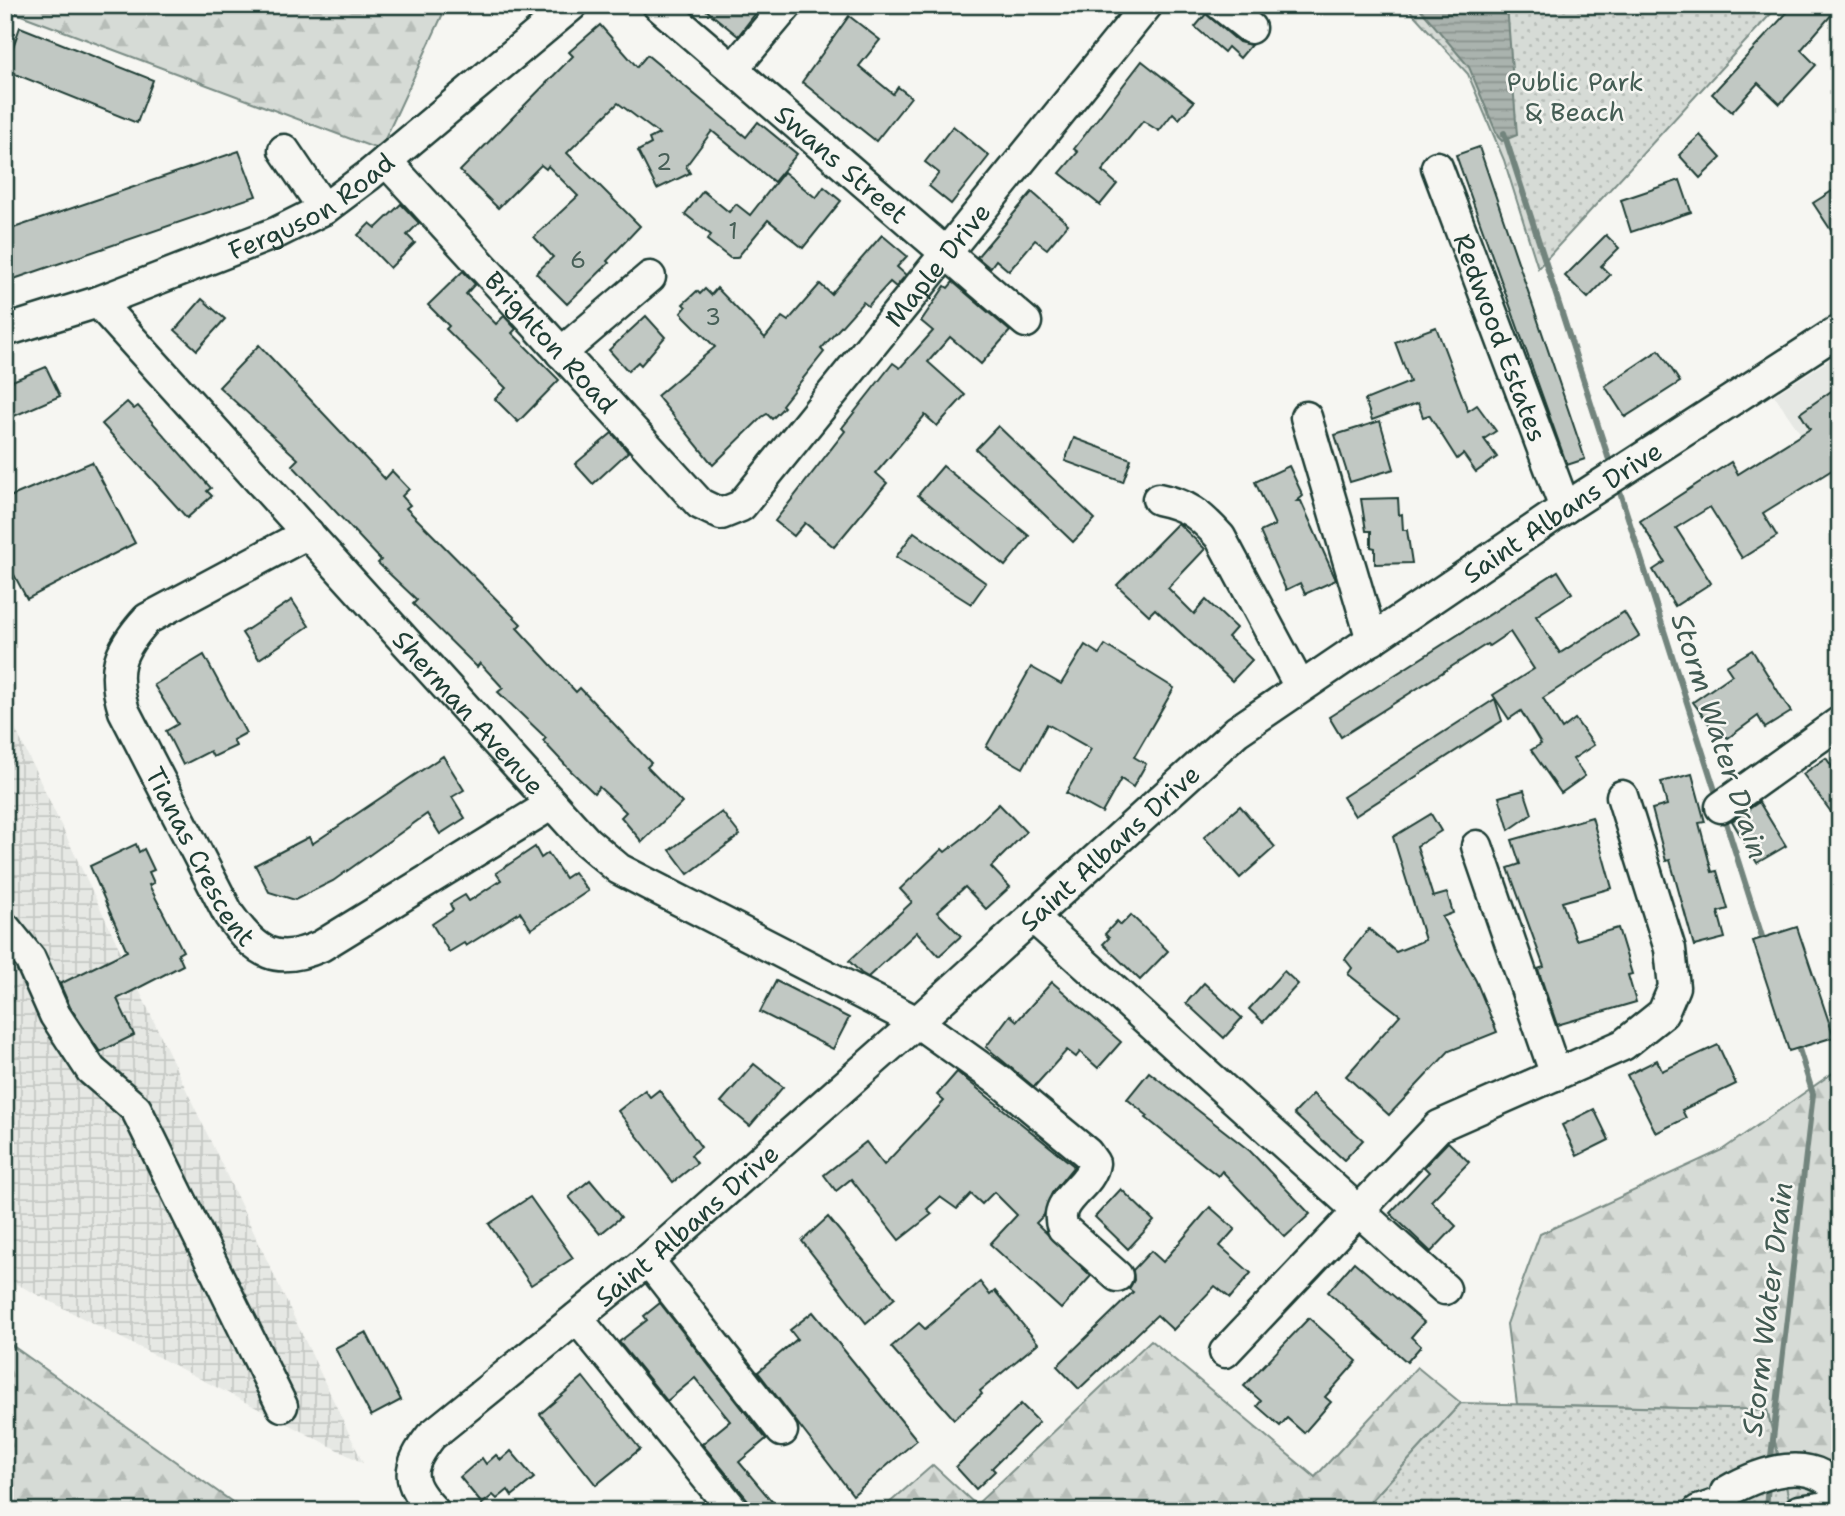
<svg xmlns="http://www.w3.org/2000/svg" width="1845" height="1516" viewBox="0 0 1845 1516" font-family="'Shantell Sans',sans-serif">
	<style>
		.built { fill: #e6e8e4 }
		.industrial { fill: url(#industrial-grid) }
		.forest { fill: url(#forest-firs); stroke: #7a8c85; stroke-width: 2 }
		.park { fill: url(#park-dots); stroke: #7a8c85; stroke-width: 2 }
		.water { fill: url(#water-rules); stroke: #72847d; stroke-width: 2 }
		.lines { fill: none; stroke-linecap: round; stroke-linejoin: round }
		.stream { stroke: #72847d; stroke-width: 6 }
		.building { fill: #c1c8c3; stroke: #1f3d34; stroke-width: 2 }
		.minor-casing { stroke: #1f3d34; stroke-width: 35 }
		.minor { stroke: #f6f6f2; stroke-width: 30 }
		.labels { text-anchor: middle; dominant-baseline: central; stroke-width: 5; stroke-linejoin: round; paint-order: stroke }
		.number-label { font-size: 23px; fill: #486058 }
		.park-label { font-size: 26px; fill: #445d54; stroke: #f6f6f2 }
		.street-label { font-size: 26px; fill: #1f3d34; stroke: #f6f6f2 }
		.water-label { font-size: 28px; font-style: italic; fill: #425a52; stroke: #f6f6f2 }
	</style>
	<defs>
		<pattern id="industrial-grid" width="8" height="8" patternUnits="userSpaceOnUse" patternTransform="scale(1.75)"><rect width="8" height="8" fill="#e6e8e4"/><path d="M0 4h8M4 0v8" fill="none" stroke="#c5c8c4"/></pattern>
		<pattern id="forest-firs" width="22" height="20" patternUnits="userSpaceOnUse" patternTransform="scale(1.75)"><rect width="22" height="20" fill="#d6dbd6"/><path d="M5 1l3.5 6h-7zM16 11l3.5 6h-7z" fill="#b7bdb8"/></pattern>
		<pattern id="park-dots" width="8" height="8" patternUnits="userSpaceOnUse" patternTransform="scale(1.75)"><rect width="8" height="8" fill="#d6dbd6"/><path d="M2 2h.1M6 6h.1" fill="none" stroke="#b7bdb8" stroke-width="1.8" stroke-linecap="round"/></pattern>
		<pattern id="water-rules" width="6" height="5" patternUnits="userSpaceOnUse" patternTransform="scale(1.75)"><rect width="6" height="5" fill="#aab3ae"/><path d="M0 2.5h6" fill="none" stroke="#8a938e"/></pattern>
	</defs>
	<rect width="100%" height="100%" fill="#f6f6f2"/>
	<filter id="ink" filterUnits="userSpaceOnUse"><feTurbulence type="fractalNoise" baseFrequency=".0143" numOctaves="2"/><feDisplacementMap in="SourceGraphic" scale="14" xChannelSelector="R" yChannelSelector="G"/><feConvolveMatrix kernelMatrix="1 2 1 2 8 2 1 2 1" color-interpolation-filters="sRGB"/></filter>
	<g filter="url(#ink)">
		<path class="built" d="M1840,353V491L1774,395Z"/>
		<path class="industrial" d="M5,707L363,1463L5,1278Z"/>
		<g class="forest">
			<path d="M5,5H447L380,150L5,9Z"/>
			<path d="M1840,1068V1511H1792L1767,1410L1517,1404L1507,1324L1540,1234L1722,1150Z"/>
			<path d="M1151,1340L1315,1477L1417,1367L1461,1403L1362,1511H880L933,1465L976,1505Z"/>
			<path d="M5,1341L10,1344L245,1511H5Z"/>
		</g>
		<g class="park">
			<path d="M1405,5H1779L1538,268L1504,160L1468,74Z"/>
			<path d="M1461,1403L1767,1410L1792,1511H1362Z"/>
		</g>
		<path class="water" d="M1417,5H1507L1517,135L1502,141L1498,137L1469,67Z"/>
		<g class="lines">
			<g class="stream">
				<path d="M1504,133L1611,466"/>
				<path d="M1617,483L1718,800"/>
				<path d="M1723,813L1764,943"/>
				<path d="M1770,1465L1813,1094L1797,1043"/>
				<path d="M1766,1511L1768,1483"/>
			</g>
		</g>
		<g class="building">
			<path d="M700,5H762L738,36Z"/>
			<path d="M1794,5H1840L1801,50L1816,65L1780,104L1758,83L1732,112L1712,94Z"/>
			<path d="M1206,14L1239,42L1251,45L1240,58L1228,47L1224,52L1195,27Z"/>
			<path d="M849,16L880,40L859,66L893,94L898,87L911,97L876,141L802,82Z"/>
			<path d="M600,25L637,67L647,55L746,137L758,122L797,154L774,182L712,131L686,166L690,173L657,189L638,151L651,144L649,139L659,134L618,103L567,153L640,226L607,261L609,263L567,304L536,273L553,257L534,237L578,196L548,166L546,169L541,165L498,208L460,171L573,56L569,52Z"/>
			<path d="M20,27L153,80L137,123L5,70Z"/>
			<path d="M1142,61L1194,102L1179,119L1173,113L1159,131L1143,121L1102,171L1117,184L1100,205L1060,173L1078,152L1074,149Z"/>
			<path d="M953,126L989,156L951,204L929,186L939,173L925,162Z"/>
			<path d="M1700,135L1721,158L1700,178L1679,155Z"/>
			<path d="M1479,147L1585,459L1567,465L1456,155Z"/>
			<path d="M239,151L256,196L5,282V231Z"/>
			<path d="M784,172L816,198L824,187L841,201L803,248L768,220L737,258H730L707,240L711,235L685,214L703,191L729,212L736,204L750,215Z"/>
			<path d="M1680,180L1691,212L1631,232L1621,200Z"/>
			<path d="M1840,186V244L1813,203Z"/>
			<path d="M1032,192L1068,224L1047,249L1035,240L1009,271L996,260L990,268L977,257Z"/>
			<path d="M401,204L419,223L407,235L415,243L390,268L358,235L370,223L376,228Z"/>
			<path d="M882,235L907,256L897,267L906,275L896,287L890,282L868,306L863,302L821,349L824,352L782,405L784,407L772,419L767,414L762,417L713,465L657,396L715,347L681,313L686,307L683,304L697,291L700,294L705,289L711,295L717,288L765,338L782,317L788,321L820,284L831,294Z"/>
			<path d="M1606,235L1619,248L1601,266L1610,275L1588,298L1565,276Z"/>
			<path d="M463,271L475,284L466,294L496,324L504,316L516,329L512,333L559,380L518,422L495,399L506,388L446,329L449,326L428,305Z"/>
			<path d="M953,282L1010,331L981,364L950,337L928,362L965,395L937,426L925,415L876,473L887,483L834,547L805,523L794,536L775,521L845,431L842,428L882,377L893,363L900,368L933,331L921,321L945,286L948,288Z"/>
			<path d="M202,299L225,319L197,350L175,330Z"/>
			<path d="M646,316L665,337L641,365L638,362L628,371L609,350Z"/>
			<path d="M1436,327L1468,411L1477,405L1496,431L1484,439L1497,457L1476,472L1463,454L1457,459L1429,415L1423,417L1418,403L1372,420L1365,400L1410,382L1395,342Z"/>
			<path d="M259,345L385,479L392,471L409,489L402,496L410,505L406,508L521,624L517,628L576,692L580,688L651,763L647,767L682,803L642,842L621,817L626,812L599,787L594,793L571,771L543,741L546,738L498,692L503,688L480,663L477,667L413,604L417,600L378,563L381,560L292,465L298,459L219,387Z"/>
			<path d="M1659,350L1680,382L1625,417L1605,386Z"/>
			<path d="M46,367L60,396L5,420V384Z"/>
			<path d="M1840,385V465L1763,513L1777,536L1742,558L1710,507L1676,528L1711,583L1675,606L1653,570L1665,562L1640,521L1731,462L1738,474L1810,429L1800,413Z"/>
			<path d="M127,402L134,409L138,406L211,488L207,491L212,496L187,518L102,424Z"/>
			<path d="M1380,421L1394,469L1350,482L1335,435Z"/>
			<path d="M998,426L1095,519L1073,542L976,449Z"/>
			<path d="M612,433L628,452L593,484L575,464Z"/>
			<path d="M1074,438L1131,459L1123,482L1065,461Z"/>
			<path d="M92,462L135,543L27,599L5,558V499Z"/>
			<path d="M943,466L1029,536L1005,566L918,495Z"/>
			<path d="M1289,466L1303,496L1297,501H1301L1336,580L1305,594L1300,583L1286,590L1260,532L1275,525L1255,482Z"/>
			<path d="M1398,498L1399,515L1402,514L1403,530H1407L1412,563L1375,564V548L1371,547V531H1366L1361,499Z"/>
			<path d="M1178,523L1205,549L1168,588L1194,614L1206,600L1236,628L1228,637L1252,660L1232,681L1155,609L1149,615L1117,585Z"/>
			<path d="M914,532L986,583L971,604L896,557Z"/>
			<path d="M1558,571L1572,593L1536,616L1560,653L1624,612L1639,636L1543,698L1562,729L1575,719L1594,745L1573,759L1585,776L1561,793L1531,750L1541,744L1521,711L1509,719L1493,695L1534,669L1510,632L1489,646L1487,644L1341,737L1329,717Z"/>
			<path d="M292,600L309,626L259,659L242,633Z"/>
			<path d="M1085,645L1099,654L1105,645L1174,688L1134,757L1146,764L1133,787L1121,779L1102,813L1066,793L1091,749L1047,724L1023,768L986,747L1031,667L1061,684Z"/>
			<path d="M1752,650L1791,712L1765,728L1758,716L1728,738L1710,725L1693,702L1732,675L1726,666Z"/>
			<path d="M204,655L246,733L233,740L236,746L213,757L210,751L183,765L166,731L178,724L154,685Z"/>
			<path d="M1495,699L1502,721L1355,816L1343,797Z"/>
			<path d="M443,756L464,790L452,797L465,818L440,834L427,814L333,881L295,900L269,892L255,865L309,837L312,844Z"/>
			<path d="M1826,758L1840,778V824L1803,774Z"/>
			<path d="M1692,774L1705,822L1699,823L1712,872L1717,871L1728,909L1718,912L1725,938L1694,946L1670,860L1666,861L1652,809L1667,805L1661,782Z"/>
			<path d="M1524,790L1532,814L1509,830L1499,797Z"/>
			<path d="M1759,802L1786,846L1757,863L1732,821Z"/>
			<path d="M999,804L1026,832L991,867L1010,887L986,909L965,887L937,912L961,936L939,956L917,932L868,977L861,973L849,961L912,902L900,889L942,849L945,852L963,838Z"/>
			<path d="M1240,806L1275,847L1240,878L1204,837Z"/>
			<path d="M722,812L740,835L688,874L670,850Z"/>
			<path d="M1431,814L1441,831L1417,846L1433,897L1447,893L1453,913L1442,917L1476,981L1497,1032L1449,1051L1389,1115L1346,1076L1400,1015L1348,974L1352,968L1345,959L1369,929L1396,952L1425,940L1393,837Z"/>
			<path d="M1592,817L1612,888L1562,902L1576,940L1618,928L1632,974L1628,975L1636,1002L1557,1025L1538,969L1544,967L1508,868L1520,864L1512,840Z"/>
			<path d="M136,844L139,852L144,849L154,870L149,872L154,883L149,885L183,951L178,954L183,965L117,999L134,1035L100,1052L70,1007L60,984L127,951L90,866Z"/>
			<path d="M535,847L541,858L548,853L565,878L574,872L588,891L531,929L520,912L466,946L464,943L449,952L432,924L453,910L450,904L465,895L469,901L501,880L496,873Z"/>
			<path d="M1131,915L1168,951L1140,980L1103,944L1109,938L1105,934L1117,921L1121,925Z"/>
			<path d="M1797,927L1834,1037L1789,1051L1753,941Z"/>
			<path d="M1284,971L1298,984L1263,1022L1249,1009Z"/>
			<path d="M776,981L849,1018L833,1049L760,1012Z"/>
			<path d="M1052,982L1121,1042L1098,1068L1080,1052L1076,1057L1067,1050L1034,1087L986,1047L1010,1015L1017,1021Z"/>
			<path d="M1204,983L1242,1018L1224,1038L1186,1003Z"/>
			<path d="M1718,1045L1736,1084L1682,1110L1686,1118L1656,1133L1627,1075L1657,1060L1662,1071Z"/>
			<path d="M754,1064L783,1087L750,1126L721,1102Z"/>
			<path d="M957,1072L1074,1166L1052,1193L1044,1215L1036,1223L1091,1276L1061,1309L990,1244L1017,1215L994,1192L982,1204L971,1194L957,1209L940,1197L927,1209L932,1214L899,1240L851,1179L836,1191L824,1175L866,1142L884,1165L944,1101L937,1095Z"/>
			<path d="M1149,1072L1250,1151L1310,1214L1285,1237L1222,1171L1218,1176L1146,1118L1148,1116L1127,1099Z"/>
			<path d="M645,1090L650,1097L659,1090L701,1147L691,1155L697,1163L673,1182L618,1111Z"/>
			<path d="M1313,1094L1363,1140L1344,1160L1294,1114Z"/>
			<path d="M1594,1109L1609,1140L1577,1156L1562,1125Z"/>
			<path d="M1448,1142L1469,1162L1431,1201L1456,1226L1431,1252L1390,1213L1429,1172L1424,1167Z"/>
			<path d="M590,1180L621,1217L600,1234L569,1197Z"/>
			<path d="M1121,1189L1154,1221L1128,1249L1095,1217Z"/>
			<path d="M530,1197L573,1258L531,1285L489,1224Z"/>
			<path d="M1210,1207L1235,1229L1220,1246L1251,1273L1230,1298L1215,1286L1173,1330L1157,1315L1079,1389L1057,1366L1133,1292L1129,1289L1134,1280L1133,1270L1151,1251L1163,1262Z"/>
			<path d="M828,1217L895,1298L866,1323L802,1241Z"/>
			<path d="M1354,1262L1424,1322L1411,1337L1421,1346L1407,1362L1328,1292Z"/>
			<path d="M980,1282L990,1295L995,1291L1038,1343L980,1391L982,1394L954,1419L891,1347L919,1323L925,1329Z"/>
			<path d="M660,1303L766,1439L739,1462L780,1511H751L748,1500L702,1444L730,1421L695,1378L667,1401L619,1342L647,1320L644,1316Z"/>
			<path d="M813,1312L917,1440L853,1495L758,1372L797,1339L790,1330Z"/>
			<path d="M1309,1318L1357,1361L1325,1397L1331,1402L1304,1433L1287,1418L1280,1426L1257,1406L1261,1401L1244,1386Z"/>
			<path d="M366,1332L401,1400L371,1416L335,1348Z"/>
			<path d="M583,1377L640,1449L596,1485L540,1414Z"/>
			<path d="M1021,1404L1039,1422L992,1468L995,1471L976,1489L956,1467Z"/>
			<path d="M511,1451L534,1478L512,1496L508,1490L497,1499L493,1495L482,1504L460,1477L482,1458L486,1464L496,1455L501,1460Z"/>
		</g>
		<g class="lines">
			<g class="minor-casing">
				<g id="minor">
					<path id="s1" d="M658,5L1026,322"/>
					<path d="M1221,5L1250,28"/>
					<path d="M733,69L787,5"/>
					<path d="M284,150L324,209"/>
					<path id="s2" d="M386,161L700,504L721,514L741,506L1147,5"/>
					<path id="s3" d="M1437,167L1565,508"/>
					<path id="s4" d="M98,302L586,841L619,869L648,884L917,1022L1001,1082L1087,1153L1094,1163C1091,1188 1051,1199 1063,1228L1117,1276"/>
					<path id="s5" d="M5,331L98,302L278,232L324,209L368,176L572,5"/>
					<path d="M561,353L650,277"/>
					<path d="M1306,417L1372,640"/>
					<path d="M1158,499C1188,505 1199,514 1220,537L1300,687"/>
					<path id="s6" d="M308,533L147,619C118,651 111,670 124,711L229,915C257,954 276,966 321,946L552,804"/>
					<path d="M1721,807L1840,722"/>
					<path d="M1477,846L1556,1075"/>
					<path d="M1033,917L1445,1289"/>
					<path d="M5,928L30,959L55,1015L91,1070L136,1109L282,1406"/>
					<path d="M648,1260L782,1431"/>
					<path d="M577,1318L734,1511"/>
					<path d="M1225,1352L1439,1126L1623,1045L1663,1013L1674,987L1670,949L1622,796"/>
					<path id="s7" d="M434,1511C405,1482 407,1467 431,1436L648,1260L917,1022L1237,731L1565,508L1840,330"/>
					<path d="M1698,1511L1724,1502"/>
					<path d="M1726,1511L1724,1502L1726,1492C1761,1472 1813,1453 1840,1493"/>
					<path d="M1799,1511L1840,1505"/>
				</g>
			</g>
			<use href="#minor" class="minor"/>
		</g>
	</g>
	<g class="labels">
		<g class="number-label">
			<text x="664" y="162">2</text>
			<text x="733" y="231">1</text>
			<text x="578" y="260">6</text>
			<text x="713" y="317">3</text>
		</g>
		<g class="park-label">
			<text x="1575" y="81">Public Park<tspan x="1575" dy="30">&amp; Beach</tspan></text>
		</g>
		<g class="street-label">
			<text stroke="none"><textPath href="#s1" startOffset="243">Swans Street</textPath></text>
			<text stroke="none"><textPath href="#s5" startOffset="332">Ferguson Road</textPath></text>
			<text stroke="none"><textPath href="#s2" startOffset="821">Maple Drive</textPath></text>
			<text stroke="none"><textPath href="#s3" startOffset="182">Redwood Estates</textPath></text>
			<text stroke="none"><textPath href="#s2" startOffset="245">Brighton Road</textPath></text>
			<text stroke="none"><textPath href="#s7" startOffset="1550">Saint Albans Drive</textPath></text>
			<text stroke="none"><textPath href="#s4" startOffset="553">Sherman Avenue</textPath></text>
			<text stroke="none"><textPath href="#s7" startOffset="985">Saint Albans Drive</textPath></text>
			<text stroke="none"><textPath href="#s6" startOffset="448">Tianas Crescent</textPath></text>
			<text stroke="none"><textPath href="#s7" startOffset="418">Saint Albans Drive</textPath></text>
		</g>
		<g class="water-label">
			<text transform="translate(1720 736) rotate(72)">Storm Water Drain</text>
			<text transform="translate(1767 1309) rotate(-83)">Storm Water Drain</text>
		</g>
	</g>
	<rect width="1845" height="1516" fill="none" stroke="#f6f6f2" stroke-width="28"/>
	<rect x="14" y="14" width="1817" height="1488" fill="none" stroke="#1f3d34" stroke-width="2.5" filter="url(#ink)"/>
</svg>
